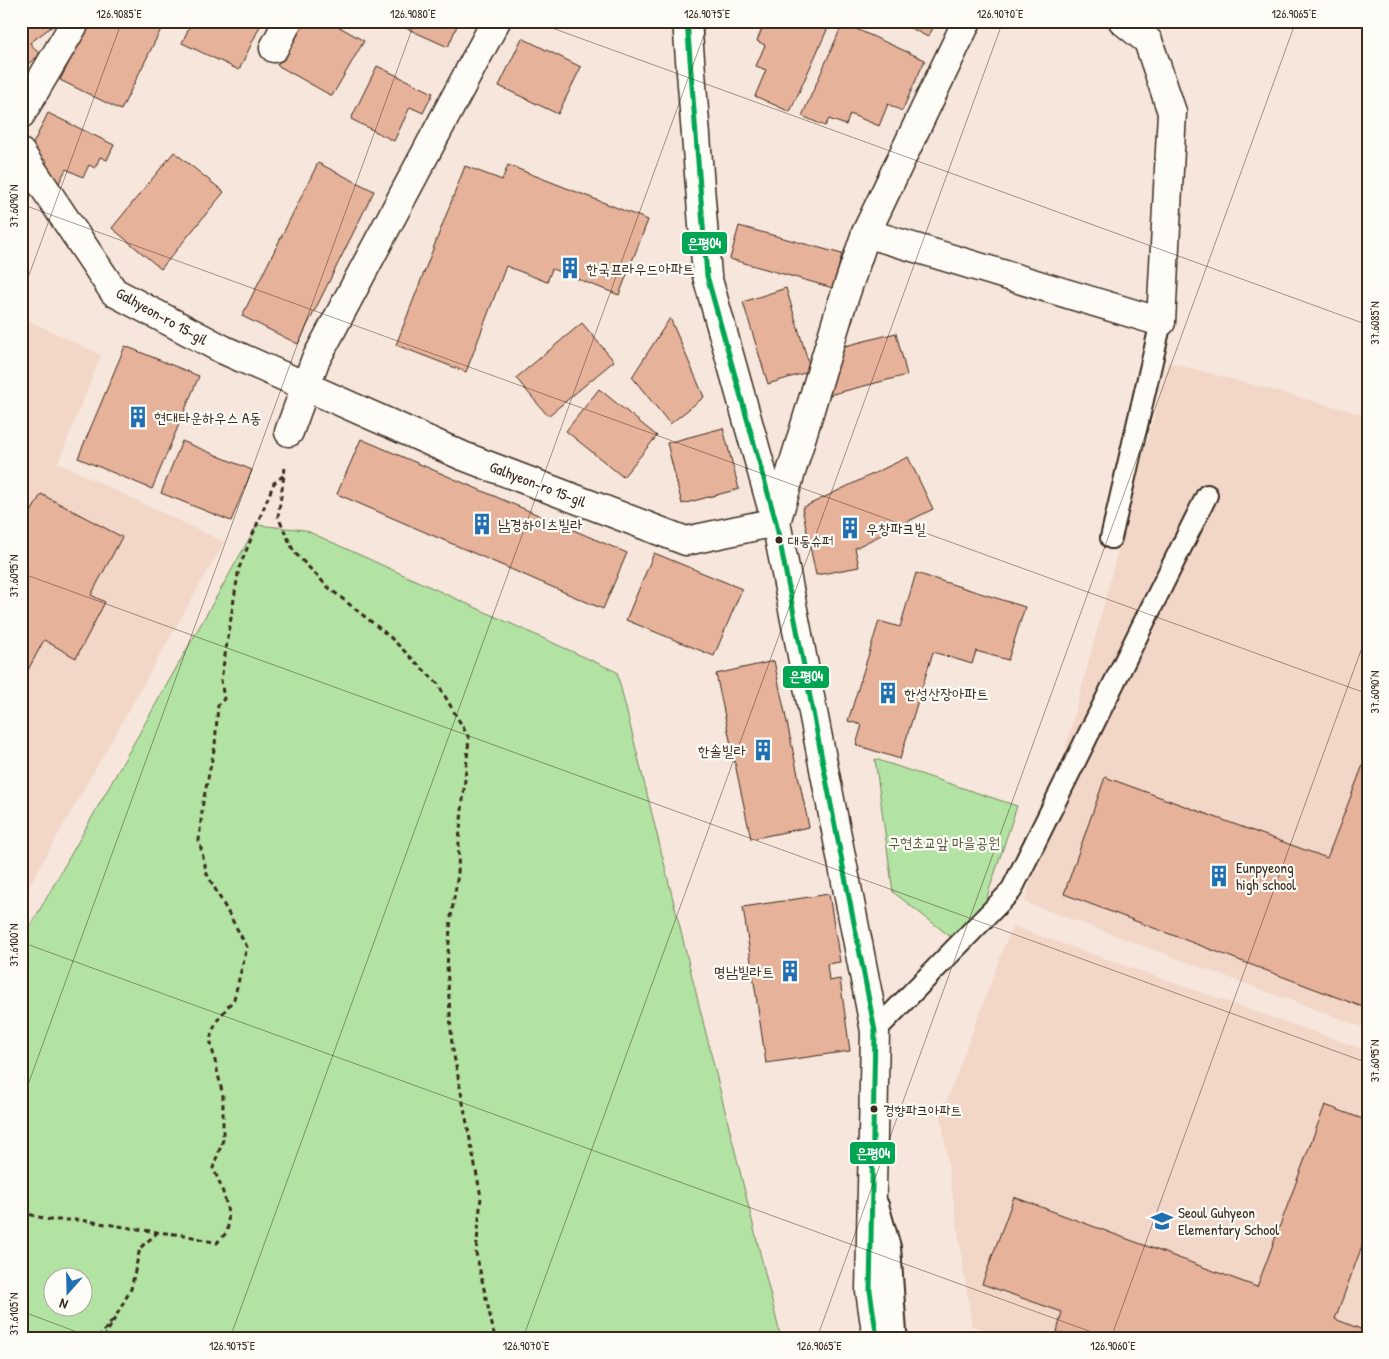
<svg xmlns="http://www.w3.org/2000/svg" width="1389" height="1359" viewBox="0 0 1389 1359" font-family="'Patrick Hand','Poor Story',sans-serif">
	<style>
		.built { fill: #f2d6c8 }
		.green { fill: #b2e3a3; stroke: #768660; fill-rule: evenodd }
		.building { fill: #e7b29a; stroke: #3b2a1e }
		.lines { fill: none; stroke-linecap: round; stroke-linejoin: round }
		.service-casing { stroke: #3b2a1e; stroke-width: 24 }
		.minor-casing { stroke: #3b2a1e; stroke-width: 31 }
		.path { stroke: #3b2a1e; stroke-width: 3; stroke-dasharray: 5 4; stroke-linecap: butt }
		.service { stroke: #fdfcf7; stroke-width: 20 }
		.minor { stroke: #fdfcf7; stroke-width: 28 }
		.bus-1-casing { stroke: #fdfcf7; stroke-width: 9 }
		.bus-1 { stroke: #00a651; stroke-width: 5 }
		.ticks { fill: none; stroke: #3b2a1e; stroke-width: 1; stroke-opacity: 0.45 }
		.bus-dot { fill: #3b2a1e; stroke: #fdfcf7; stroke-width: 2 }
		.labels { text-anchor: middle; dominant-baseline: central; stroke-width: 4.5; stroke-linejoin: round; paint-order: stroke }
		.bus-label { font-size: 14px; fill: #3b2a1e; stroke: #fdfcf7; text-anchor: start }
		.poi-label { font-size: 15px; fill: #3b2a1e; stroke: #fdfcf7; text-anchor: start }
		.street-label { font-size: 15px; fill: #3b2a1e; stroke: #fdfcf7 }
		.park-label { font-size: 15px; fill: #59583f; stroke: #fdfcf7 }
		.line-badge { stroke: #fdfcf7; stroke-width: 2 }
		.badge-label { font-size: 14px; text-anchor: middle; font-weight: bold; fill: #fff }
		.neatline { fill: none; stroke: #3b2a1e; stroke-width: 2 }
		.ticks-label { font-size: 12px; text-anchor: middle; fill: #3b2a1e }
	</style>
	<rect width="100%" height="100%" fill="#f6e6db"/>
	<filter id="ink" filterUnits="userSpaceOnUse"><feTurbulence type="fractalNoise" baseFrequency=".02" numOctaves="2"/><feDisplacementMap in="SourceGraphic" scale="10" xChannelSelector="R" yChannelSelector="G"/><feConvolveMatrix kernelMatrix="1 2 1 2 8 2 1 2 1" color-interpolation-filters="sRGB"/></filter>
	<g filter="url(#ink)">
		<g class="built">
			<path d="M21,317L101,355L58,463L224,542L21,900Z"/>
			<path d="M1168,362L1368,416V1029L1025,902Z"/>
			<path d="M1012,926L1368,1051V1338H1003L972,1326L941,1116Z"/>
		</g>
		<g class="green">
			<path d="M257,525L305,530L617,672L781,1338H21V943ZM52,1276H82V1306H52Z"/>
			<path d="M875,759L1017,806L969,951L893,892Z"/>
		</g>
		<g class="building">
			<path d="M21,21H59L30,43L40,55L21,69Z"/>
			<path d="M90,21H165L121,110L60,80Z"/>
			<path d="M192,21H250L260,26L239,70L182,43Z"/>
			<path d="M302,21H329L364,41L332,96L277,65Z"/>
			<path d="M398,21H459L448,47L397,24Z"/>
			<path d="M765,21H831L790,112L755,96L766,70L756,66L765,45L757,41Z"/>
			<path d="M897,21H937L928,37Z"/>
			<path d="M843,23L925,60L902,111L888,104L879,126L850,114L846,125L829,119L825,126L802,116Z"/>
			<path d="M522,38L581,67L558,114L499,86Z"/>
			<path d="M377,66L433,93L423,113L410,107L394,141L351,119Z"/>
			<path d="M48,113L114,145L107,160L100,157L95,168L89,165L83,177L66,169L59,183L41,175L47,161L29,152Z"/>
			<path d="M174,152L224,192L161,269L112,228Z"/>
			<path d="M318,163L374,191L298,344L242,316Z"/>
			<path d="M508,165L648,220L619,295L552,269L547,282L506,266L466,372L396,345L465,166L502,180Z"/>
			<path d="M739,226L842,254L833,288L730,259Z"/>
			<path d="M786,288L811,371L768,384L743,302Z"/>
			<path d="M670,318L704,397L670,424L632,377Z"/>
			<path d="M582,323L614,361L548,416L516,378Z"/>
			<path d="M896,333L907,375L825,396L841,347Z"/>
			<path d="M125,346L199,376L152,489L78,458Z"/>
			<path d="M599,389L657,436L623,477L566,431Z"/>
			<path d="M723,428L739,489L682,504L667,443Z"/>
			<path d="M361,439L627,553L603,609L337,494Z"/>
			<path d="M182,441L252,470L231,521L161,493Z"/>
			<path d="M908,457L933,509L855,548L859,567L816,575L802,508Z"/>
			<path d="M41,494L122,537L91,595L105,602L76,658L44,640L21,683V531Z"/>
			<path d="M654,553L742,589L714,656L626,620Z"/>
			<path d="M916,573L1025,607L1008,660L976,651L972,664L933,652L900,759L856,745L862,725L848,721L879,621L900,627Z"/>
			<path d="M774,661L809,827L751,839L716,674Z"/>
			<path d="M1368,752V1009L1064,894L1105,777L1327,858Z"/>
			<path d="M829,894L840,962L827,964L829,981L840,979L850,1051L766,1063L743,907Z"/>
			<path d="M1325,1105L1368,1121V1230L1335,1319L1368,1332V1338H1073L1057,1332L1062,1312L982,1284L1014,1197L1257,1287Z"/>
		</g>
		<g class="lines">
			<g class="service-casing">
				<g id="service">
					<path d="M1111,538L1161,322"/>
					<path d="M875,1031L1011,891L1207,495"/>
					<path d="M878,1205L890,1247L896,1333L898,1338"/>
				</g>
			</g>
			<g class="minor-casing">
				<g id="minor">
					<path d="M687,21L707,276L776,522L875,1031L870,1291L877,1338"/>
					<path d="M274,48L288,21"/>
					<path d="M21,114L76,21"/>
					<path d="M21,153L114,292L224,350L463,456L686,541L776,522L840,310L866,233L967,21"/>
					<path d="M866,233L1161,322L1172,112L1148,41L1123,21"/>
					<path d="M289,432L315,361L496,21"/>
				</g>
			</g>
			<g class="path">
				<path d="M285,468L278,517L294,552L329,588L389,636L438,684L469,738L459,841L458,874L451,917L447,966L452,1045L481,1197L476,1253L495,1338"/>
				<path d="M21,1212L50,1220H80L157,1232L184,1235L217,1243C220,1239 225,1235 227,1231C232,1212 221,1185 213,1168L223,1140V1096L210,1039L216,1022L234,999L247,947L207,874L199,840L203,802L215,745L218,705L224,699L221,680L239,568L274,483L284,475"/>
				<path d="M98,1338L113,1320"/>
				<path d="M104,1338L131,1289L140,1248L157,1233"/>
			</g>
			<use href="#service" class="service"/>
			<use href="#minor" class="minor"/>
			<g class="bus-1-casing">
				<path id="bus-1" d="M687,21L707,276L776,522L875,1031L870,1291L877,1338"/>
			</g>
			<use href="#bus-1" class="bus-1"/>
		</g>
	</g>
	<path class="ticks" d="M533,21L1368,325M21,204L1368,694M21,297L122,21M21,573L1368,1063M21,942L1108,1338M21,1104L415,21M21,1311L93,1338M230,1338L709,21M523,1338L1003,21M817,1338L1296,21M1111,1338L1368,631"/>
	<defs>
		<g id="building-bare" transform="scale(1.725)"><path d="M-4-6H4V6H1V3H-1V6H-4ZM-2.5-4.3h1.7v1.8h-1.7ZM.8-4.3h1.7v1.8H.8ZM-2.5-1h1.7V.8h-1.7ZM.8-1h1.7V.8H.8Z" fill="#1f6fb2" stroke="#fdfcf7" stroke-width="2.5" paint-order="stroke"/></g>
		<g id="school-bare" transform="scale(1.725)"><path d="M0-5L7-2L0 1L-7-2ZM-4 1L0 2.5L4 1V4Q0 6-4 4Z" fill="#1f6fb2" stroke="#fdfcf7" stroke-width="2.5" paint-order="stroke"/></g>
	</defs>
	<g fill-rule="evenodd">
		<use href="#building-bare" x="570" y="268"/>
		<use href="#building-bare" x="138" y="417"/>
		<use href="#building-bare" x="482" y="524"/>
		<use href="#building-bare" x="850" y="528"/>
		<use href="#building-bare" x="888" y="693"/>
		<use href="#building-bare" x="763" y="750"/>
		<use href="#building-bare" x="1219" y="876"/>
		<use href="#building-bare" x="790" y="971"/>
		<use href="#school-bare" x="1162" y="1221"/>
	</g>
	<g class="bus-dot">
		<circle cx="779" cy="540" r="4.5"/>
		<circle cx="874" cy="1109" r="4.5"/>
	</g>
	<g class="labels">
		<g class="bus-label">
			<text x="788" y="540">대동슈퍼</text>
			<text x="883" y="1109">경향파크아파트</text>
		</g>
		<g class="poi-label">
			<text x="586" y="268">한국프라우드아파트</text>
			<text x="154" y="417">현대타운하우스 A동</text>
			<text x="498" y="524">남경하이츠빌라</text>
			<text x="866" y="528">우창파크빌</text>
			<text x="904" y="693">한성산장아파트</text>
			<text x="746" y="750" text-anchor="end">한솔빌라</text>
			<text x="1236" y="867">Eunpyeong<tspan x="1236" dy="17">high school</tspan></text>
			<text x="774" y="971" text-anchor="end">명남빌라트</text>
			<text x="1178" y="1212">Seoul Guhyeon<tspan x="1178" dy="17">Elementary School</tspan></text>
		</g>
		<g class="street-label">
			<text transform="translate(162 316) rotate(29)">Galhyeon-ro 15-gil</text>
			<text transform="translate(538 484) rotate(21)">Galhyeon-ro 15-gil</text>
		</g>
		<g class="park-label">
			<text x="944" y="842">구현초교앞 마을공원</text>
		</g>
	</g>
	<g class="line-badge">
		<rect x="681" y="231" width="47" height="24" rx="5" fill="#00a651"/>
		<rect x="782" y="665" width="48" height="24" rx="5" fill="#00a651"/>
		<rect x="849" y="1141" width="47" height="24" rx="5" fill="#00a651"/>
	</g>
	<g class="badge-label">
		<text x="704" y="248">은평04</text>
		<text x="806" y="681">은평04</text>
		<text x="873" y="1158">은평04</text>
	</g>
	<rect width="1389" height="1359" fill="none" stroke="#fdfcf7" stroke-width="55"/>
	<g transform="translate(68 1292) rotate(200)"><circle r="24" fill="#fdfcf7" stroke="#afa8a0"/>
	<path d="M0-4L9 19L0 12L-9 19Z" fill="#1f6fb2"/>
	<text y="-8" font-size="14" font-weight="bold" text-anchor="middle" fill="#3b2a1e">N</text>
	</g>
	<rect x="28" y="28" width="1334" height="1304" class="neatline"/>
	<g class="ticks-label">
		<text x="119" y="18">126.9085°E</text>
		<text x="413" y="18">126.9080°E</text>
		<text x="707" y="18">126.9075°E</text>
		<text x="1000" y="18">126.9070°E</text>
		<text x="1294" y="18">126.9065°E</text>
		<text transform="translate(14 206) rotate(-90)" y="4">37.6090°N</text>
		<text transform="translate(1375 323) rotate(-90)" y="4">37.6085°N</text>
		<text transform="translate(14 576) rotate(-90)" y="4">37.6095°N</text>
		<text transform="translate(1375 692) rotate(-90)" y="4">37.6090°N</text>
		<text transform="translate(14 945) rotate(-90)" y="4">37.6100°N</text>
		<text transform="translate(1375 1061) rotate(-90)" y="4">37.6095°N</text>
		<text transform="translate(14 1314) rotate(-90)" y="4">37.6105°N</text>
		<text x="232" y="1350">126.9075°E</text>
		<text x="526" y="1350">126.9070°E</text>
		<text x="819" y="1350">126.9065°E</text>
		<text x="1113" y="1350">126.9060°E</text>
	</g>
</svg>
